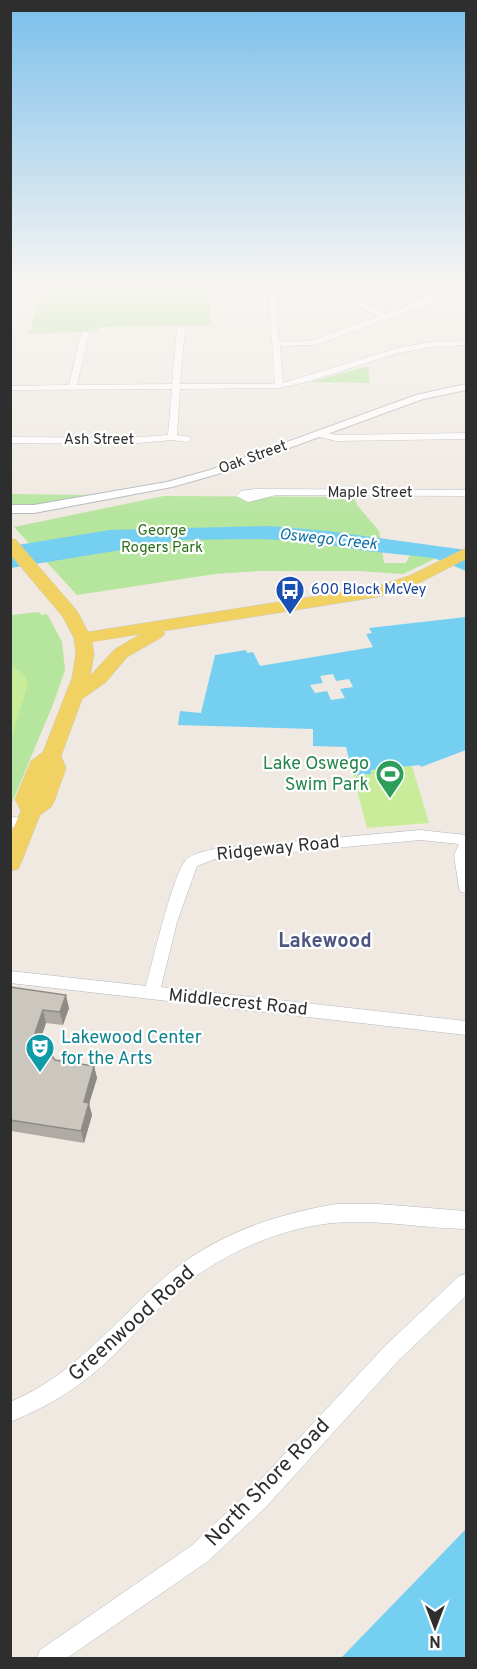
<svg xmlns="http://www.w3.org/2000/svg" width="477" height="1669" viewBox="0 0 477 1669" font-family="Overpass,sans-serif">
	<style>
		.green { fill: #b6e59e }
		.pitch { fill: #c9ec9a }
		.water { fill: #75cff0 }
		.pier { fill: #efe9e1 }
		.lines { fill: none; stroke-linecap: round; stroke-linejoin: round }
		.minor-casing { stroke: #b4b7c1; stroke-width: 1 }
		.tertiary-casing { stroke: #b4b7c1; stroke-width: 2 }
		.primary-casing { stroke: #c9c9c9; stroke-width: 1 }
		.minor { fill: #fff; fill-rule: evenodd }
		.tertiary { fill: #fff; fill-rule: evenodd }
		.primary { fill: #f2d163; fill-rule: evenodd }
		.wall { fill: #afaba4 }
		.shaded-wall { fill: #8e8b86 }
		.building { fill: #cbc7bf; stroke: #8e8b86; stroke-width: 1.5 }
		.labels { text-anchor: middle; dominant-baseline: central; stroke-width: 4.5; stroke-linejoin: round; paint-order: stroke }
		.far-street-label { font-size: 15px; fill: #2e2e2e; stroke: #fff }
		.far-park-label { font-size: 15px; fill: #2c6e1b; stroke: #fff }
		.far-transit-label { font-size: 15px; fill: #164399; stroke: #fff; text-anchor: start }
		.far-water-label { font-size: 16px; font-style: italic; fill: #0d6fa3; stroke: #fff }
		.leisure-label { font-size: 18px; fill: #27864d; stroke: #fff; text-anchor: end }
		.street-label { font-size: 18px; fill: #2e2e2e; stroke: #fff }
		.culture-label { font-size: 18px; fill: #0d838f; stroke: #fff; text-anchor: start }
		.neighbourhood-label { font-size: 20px; font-weight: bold; fill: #4d5680; stroke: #fff }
		.near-street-label { font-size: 21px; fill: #2e2e2e; stroke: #fff }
	</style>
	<rect width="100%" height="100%" fill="#efe9e1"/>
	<g class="green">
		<path d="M46,282H209L211,325L99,327L98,331L28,334Z"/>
		<path d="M368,366L370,383L311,382Z"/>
		<path d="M10,494L94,495L33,506L11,507Z"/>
		<path d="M164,496L354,497L357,505L379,531L384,563H406L413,549L445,554L403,574L360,571H258L215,574L77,595L14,527Z"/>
		<path d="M39,612L42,615L47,614L62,642L65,670L54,702L11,805V615Z"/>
	</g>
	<g class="pitch">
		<path d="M11,665L25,675L28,684L11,740Z"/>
		<path d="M412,766L429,823L367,828L353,775L371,774L370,770Z"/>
	</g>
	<g class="water">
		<path d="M269,526L328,531L466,550V571L434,558L367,551L304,541L259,539L182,540L11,568V546L110,530Z"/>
		<path d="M466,617V750L421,767L420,765L371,770V774L353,775L346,747L313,746V729L178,725L180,711L201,713L215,655L246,650L247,653L253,652L260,666L373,647L366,634L372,633L369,628Z"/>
		<path d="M466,1529V1658H341Z"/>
	</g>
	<path class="pier" d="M333,674L336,681L349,679L353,687L340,689L345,698L331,700L327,691L315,693L310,685L323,683L320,676Z"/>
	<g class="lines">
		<g class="minor-casing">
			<g id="minor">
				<path d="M268,282H274L279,342L311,341L379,316L353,305L350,294H356L359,302L385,314L423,299L431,292L429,282H436L439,292L429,303L325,342L311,345L280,346L283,383L398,348L432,342L466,341V345L432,347L398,353L307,382L279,388L180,389L177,435L190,437L191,439L187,442L172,440L126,444L10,443V437L126,438L168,435L172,389L10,390V386L69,385L81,333L85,331L89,333L77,385L172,384L177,328L181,326L185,328L180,384H275Z"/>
				<path d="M319,431L336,435L466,433V439L336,441L316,436L315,434Z"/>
				<path d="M255,489L466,490V496L276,495L248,502L236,496L241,491Z"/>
				<path d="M10,817L26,818L33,823L26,828L10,827Z"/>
				<path d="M420,830L466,835V893L461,892L459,888L454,855L459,844L420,840L215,859L197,866L177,922L161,987L466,1021V1035L10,983V971L146,986C152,965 174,867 188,858C195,853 206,851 214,849Z"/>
				<path d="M337,1204H379L466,1211V1229C413,1228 361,1215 307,1227C261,1237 217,1258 181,1288C157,1308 136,1333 113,1356C83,1385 50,1406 10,1422V1402C75,1375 115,1321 166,1276C214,1235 275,1214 337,1204Z"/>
				<path d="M466,1274V1296L399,1360L265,1508L207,1562L67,1658H37L40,1650L191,1546L249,1492L385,1346L459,1276Z"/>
			</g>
		</g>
		<g class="tertiary-casing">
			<path id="tertiary" d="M466,384V390L423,399L218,474L172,487L34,513H10V505H34L167,482L210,470L416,395Z"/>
		</g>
		<g class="primary-casing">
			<path id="primary" d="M10,538L16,540L77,611L88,632L374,587L409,576L466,548V559L421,582L377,597L163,631L165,633L162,637L127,657L106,682L82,699L61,756L66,768L54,802L51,807L40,815L21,863L18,869L10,871V836L21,811L15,799L31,761L43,752L72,678L76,654L74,638L63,617L10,554ZM141,634L115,649L90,676L94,654L92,642Z"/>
		</g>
		<use href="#minor" class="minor"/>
		<use href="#tertiary" class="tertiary"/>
		<use href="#primary" class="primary"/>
	</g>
	<path class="wall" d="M10,987L69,1008L63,1025L46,1023L40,1041L55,1060L94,1066L97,1078L89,1104L92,1115L84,1143L11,1131L10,1133Z"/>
	<g class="shaded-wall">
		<path d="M66,995L69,1008L63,1025L60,1012Z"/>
		<path d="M43,1010L46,1023L38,1046L35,1033Z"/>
		<path d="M94,1066L97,1078L89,1104L92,1115L84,1143L81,1131L84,1102Z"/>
	</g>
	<path class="building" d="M10,987L66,995L60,1012L43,1010L35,1033L55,1060L94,1066L84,1102L89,1103L81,1131L10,1120Z"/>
	<linearGradient id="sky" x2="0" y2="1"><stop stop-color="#7abfeb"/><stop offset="0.55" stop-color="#f8f5f2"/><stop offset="1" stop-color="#f8f5f2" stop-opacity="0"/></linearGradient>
	<rect width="477" height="516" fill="url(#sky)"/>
	<defs>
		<g id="bus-pin" transform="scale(1.5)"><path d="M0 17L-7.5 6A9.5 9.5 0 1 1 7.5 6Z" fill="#1a4fb4" stroke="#fff"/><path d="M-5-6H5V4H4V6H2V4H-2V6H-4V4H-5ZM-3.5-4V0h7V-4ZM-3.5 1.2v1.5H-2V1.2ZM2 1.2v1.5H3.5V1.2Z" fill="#fff"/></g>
		<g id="stadium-pin" transform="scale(1.5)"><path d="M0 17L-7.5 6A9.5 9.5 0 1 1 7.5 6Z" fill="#2e9e5b" stroke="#fff"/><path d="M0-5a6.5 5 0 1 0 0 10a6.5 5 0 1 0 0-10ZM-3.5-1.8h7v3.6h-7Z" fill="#fff"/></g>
		<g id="theatre-pin" transform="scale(1.5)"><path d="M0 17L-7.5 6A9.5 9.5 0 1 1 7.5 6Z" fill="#0f9aa8" stroke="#fff"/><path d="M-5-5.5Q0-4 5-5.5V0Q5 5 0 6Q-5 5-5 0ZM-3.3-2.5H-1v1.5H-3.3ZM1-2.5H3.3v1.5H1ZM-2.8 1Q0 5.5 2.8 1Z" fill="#fff"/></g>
	</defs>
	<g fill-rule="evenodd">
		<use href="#bus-pin" x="290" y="590"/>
		<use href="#stadium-pin" x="390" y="774"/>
		<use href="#theatre-pin" x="40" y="1048"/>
	</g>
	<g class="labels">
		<g class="far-street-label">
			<text x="99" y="440">Ash Street</text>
			<text transform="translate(253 458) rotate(-20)">Oak Street</text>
			<text x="370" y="493">Maple Street</text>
		</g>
		<g class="far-park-label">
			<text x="162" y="531">George<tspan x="162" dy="17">Rogers Park</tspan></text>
		</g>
		<g class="far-transit-label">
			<text x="311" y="590">600 Block McVey</text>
		</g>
		<g class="far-water-label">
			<text transform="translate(328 540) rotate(6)">Oswego Creek</text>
		</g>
		<g class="leisure-label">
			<text x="369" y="764">Lake Oswego<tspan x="369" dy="21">Swim Park</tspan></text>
		</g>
		<g class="street-label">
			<text transform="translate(278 849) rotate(-6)">Ridgeway Road</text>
			<text transform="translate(238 1003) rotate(6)">Middlecrest Road</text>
		</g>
		<g class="culture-label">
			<text x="61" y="1038">Lakewood Center<tspan x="61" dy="21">for the Arts</tspan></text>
		</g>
		<g class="neighbourhood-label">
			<text x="325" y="942">Lakewood</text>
		</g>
		<g class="near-street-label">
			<text transform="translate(132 1324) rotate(-42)">Greenwood Road</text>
			<text transform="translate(268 1483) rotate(-46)">North Shore Road</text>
		</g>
	</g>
	<rect width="477" height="1669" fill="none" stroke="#2e2e2e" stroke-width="24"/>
	<g transform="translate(435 1627) rotate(180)" stroke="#ffffff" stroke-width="4.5" paint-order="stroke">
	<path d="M0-4.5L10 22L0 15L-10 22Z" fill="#2e2e2e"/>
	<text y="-9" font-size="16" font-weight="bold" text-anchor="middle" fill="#2e2e2e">N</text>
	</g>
</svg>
